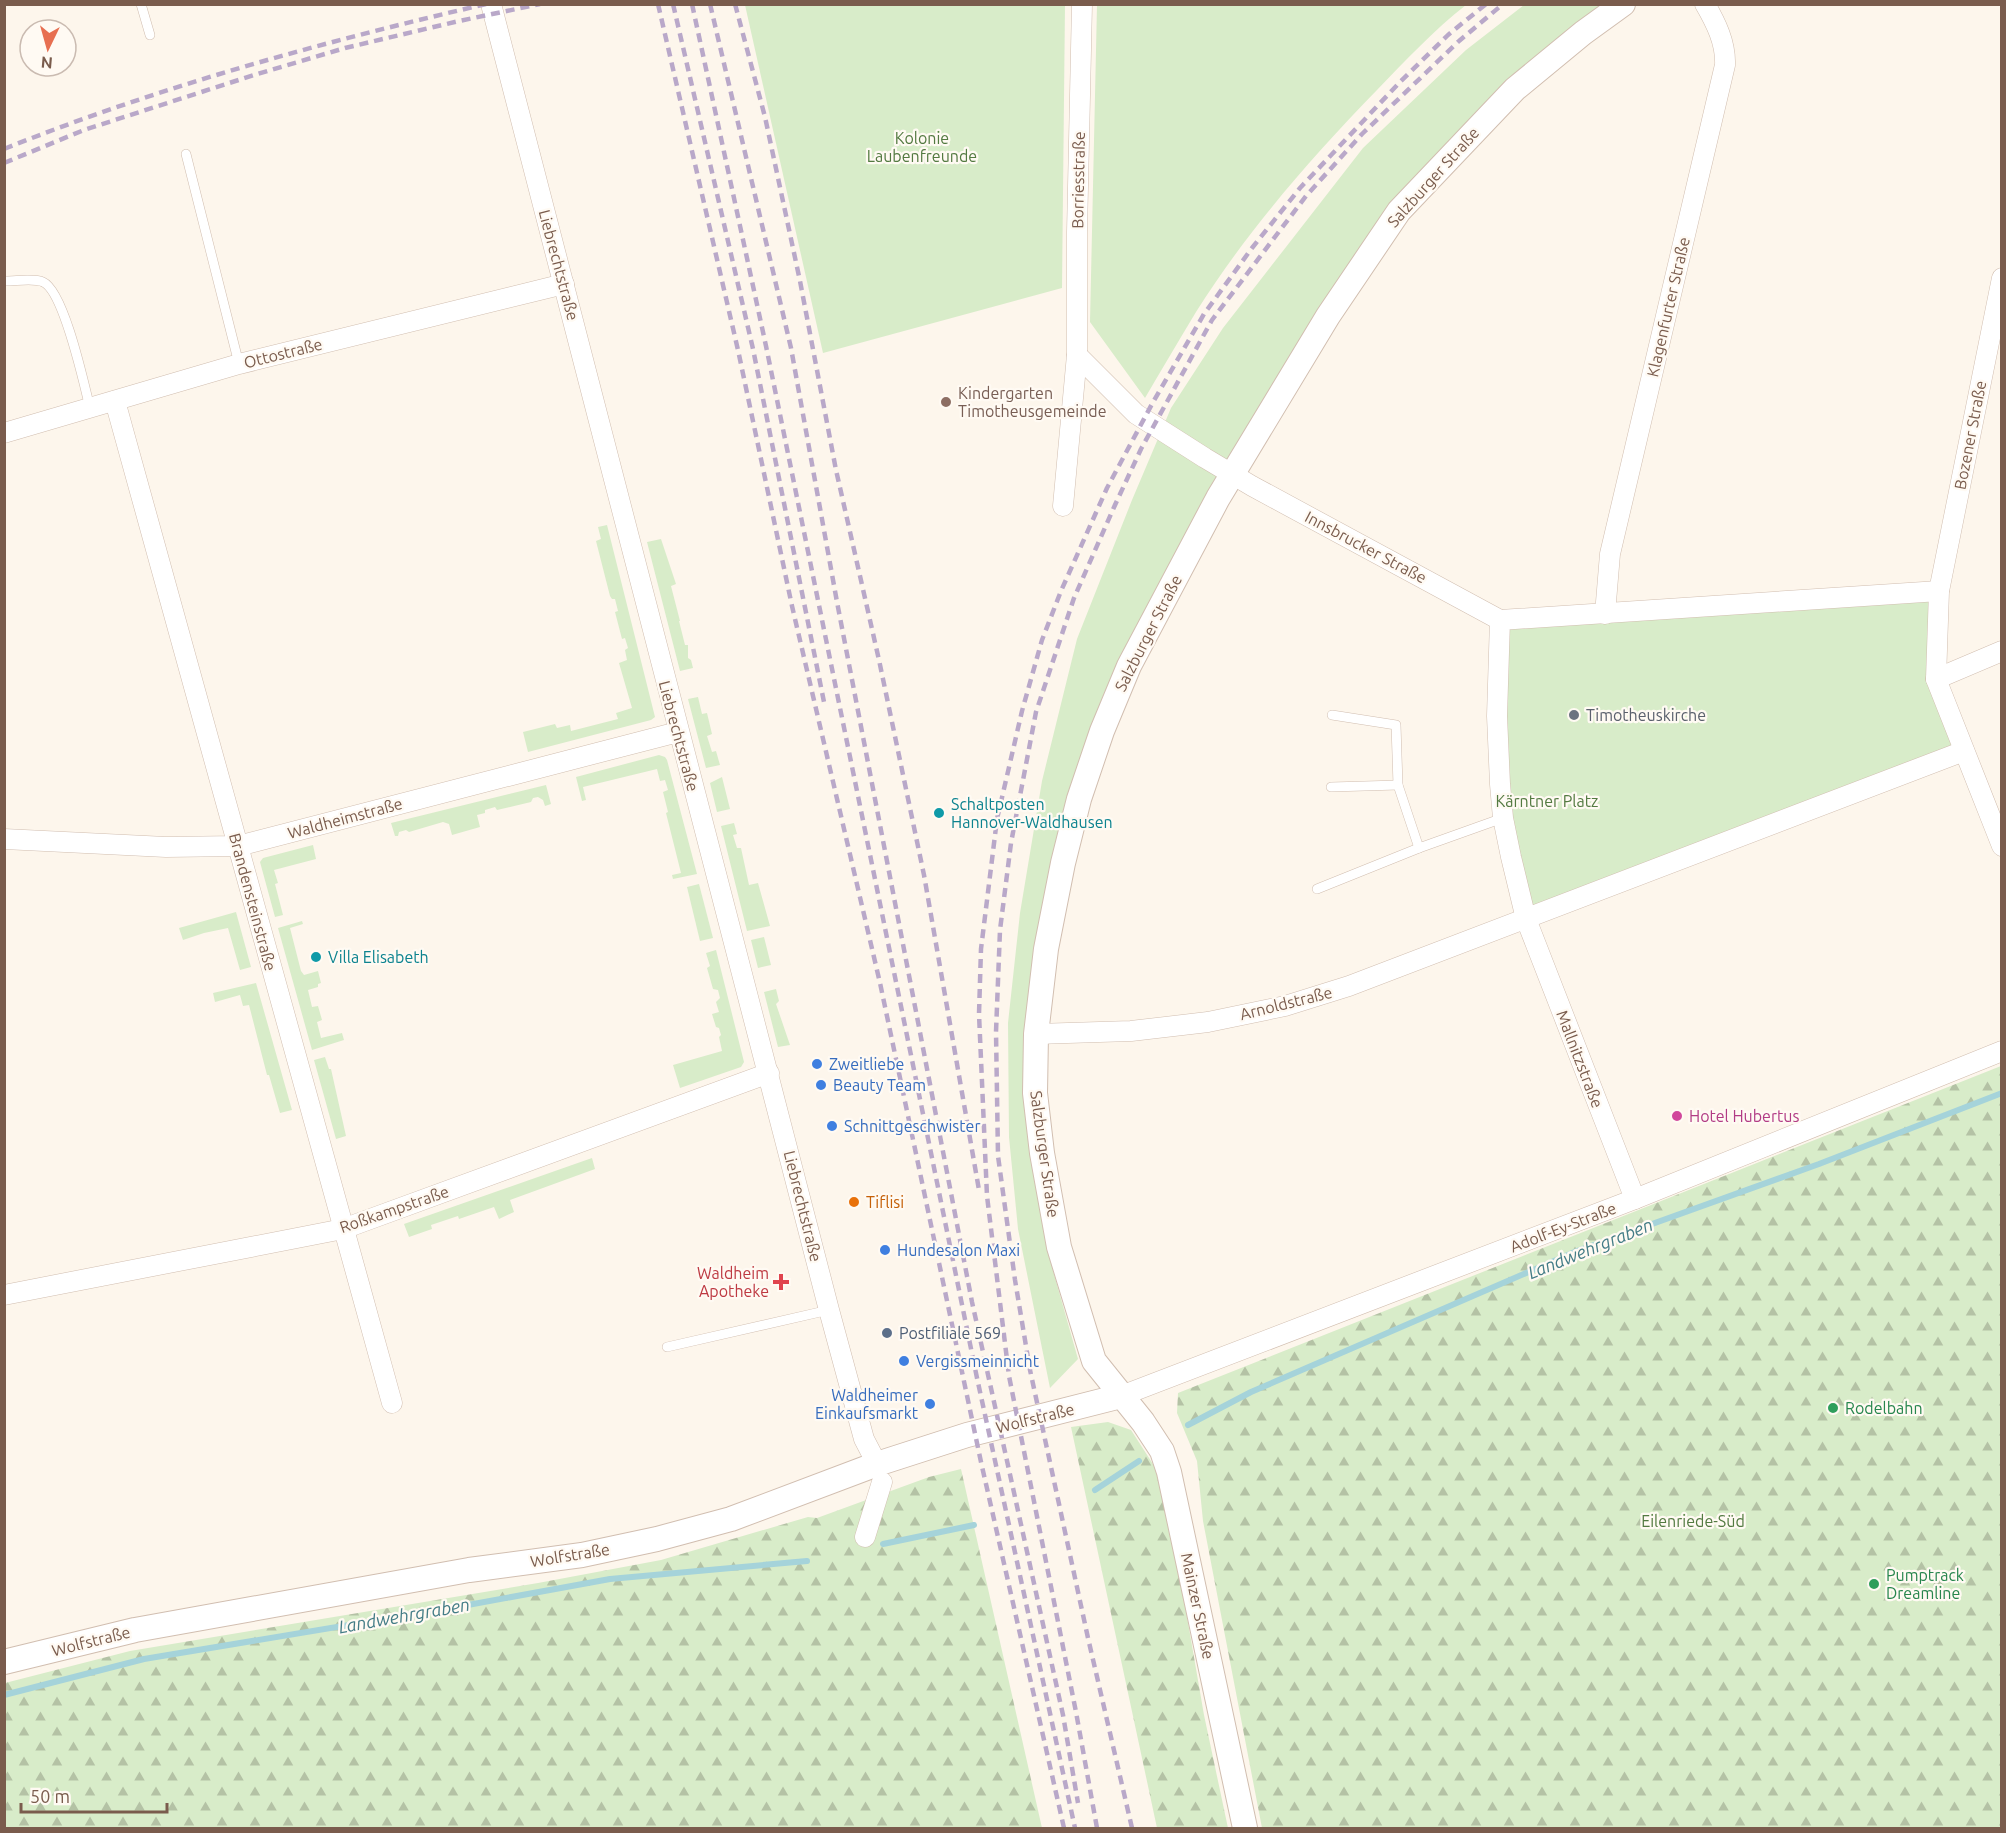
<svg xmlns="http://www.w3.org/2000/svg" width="2006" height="1833" viewBox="0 0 2006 1833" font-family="Ubuntu,sans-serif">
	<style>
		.green { fill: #d8ecc9 }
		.forest { fill: url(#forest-firs) }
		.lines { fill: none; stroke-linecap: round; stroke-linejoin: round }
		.stream { stroke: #a5d3da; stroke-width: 6 }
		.service-casing { stroke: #d1beb0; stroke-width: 10 }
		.minor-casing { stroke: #d1beb0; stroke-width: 21 }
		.tertiary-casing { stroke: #d1beb0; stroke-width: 26 }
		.service { stroke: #fff; stroke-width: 9 }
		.minor { stroke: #fff; stroke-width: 20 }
		.tertiary { stroke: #fff; stroke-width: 24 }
		.rail { stroke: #b9a8c9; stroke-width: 4.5; stroke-dasharray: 9 6; stroke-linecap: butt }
		.education-dot { fill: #8d6e63; stroke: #fffaf3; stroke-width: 2 }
		.worship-dot { fill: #6b7280; stroke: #fffaf3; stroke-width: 2 }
		.culture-dot { fill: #0f9aa8; stroke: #fffaf3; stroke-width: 2 }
		.shop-dot { fill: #3f7fe0; stroke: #fffaf3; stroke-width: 2 }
		.hotel-dot { fill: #d1479c; stroke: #fffaf3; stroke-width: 2 }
		.food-dot { fill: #e8710a; stroke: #fffaf3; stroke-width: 2 }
		.health-dot { fill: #e0444e; stroke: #fffaf3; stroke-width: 2 }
		.service-dot { fill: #5c6f8a; stroke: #fffaf3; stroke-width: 2 }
		.leisure-dot { fill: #2e9e5b; stroke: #fffaf3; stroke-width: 2 }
		.labels { text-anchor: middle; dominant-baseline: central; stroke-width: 4.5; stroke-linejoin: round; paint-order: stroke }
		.park-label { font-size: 16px; fill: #537a41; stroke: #fffaf3 }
		.street-label { font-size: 16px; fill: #7a5c4d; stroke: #fffaf3 }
		.education-label { font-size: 16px; fill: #785e54; stroke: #fffaf3; text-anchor: start }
		.worship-label { font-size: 16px; fill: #5b616d; stroke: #fffaf3; text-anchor: start }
		.culture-label { font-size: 16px; fill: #0d838f; stroke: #fffaf3; text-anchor: start }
		.shop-label { font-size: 16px; fill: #366cbe; stroke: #fffaf3; text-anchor: start }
		.hotel-label { font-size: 16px; fill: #b23c85; stroke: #fffaf3; text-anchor: start }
		.food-label { font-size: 16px; fill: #c56008; stroke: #fffaf3; text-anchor: start }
		.health-label { font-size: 16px; fill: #be3a42; stroke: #fffaf3; text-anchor: end }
		.service-label { font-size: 16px; fill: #4e5e75; stroke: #fffaf3; text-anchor: start }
		.leisure-label { font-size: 16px; fill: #27864d; stroke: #fffaf3; text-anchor: start }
		.water-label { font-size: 18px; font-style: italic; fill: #437c86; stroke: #fffaf3 }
	</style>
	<defs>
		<pattern id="forest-firs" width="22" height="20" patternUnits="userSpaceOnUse" patternTransform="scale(1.5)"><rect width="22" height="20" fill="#d8ecc9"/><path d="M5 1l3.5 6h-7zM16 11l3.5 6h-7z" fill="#b4c2a5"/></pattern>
	</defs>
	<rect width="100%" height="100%" fill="#fdf6ec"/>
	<g class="green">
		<path d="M745,5H1065L1062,288L823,353Z"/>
		<path d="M1097,5H1466C1434,30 1406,60 1377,90C1311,158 1247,231 1196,312C1179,340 1162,369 1145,398L1090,322Z"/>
		<path d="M1524,5H1623L1399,211L1129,666L1063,863L1031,1152L1054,1274L1078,1359L1050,1388L1018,1229L1009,1137L1008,1023L1020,913L1042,781L1077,639L1132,500L1171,408L1223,328L1363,148L1466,50Z"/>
		<path d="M607,525L655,717L651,720L528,752L523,732L555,724L557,728L570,725L571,731L618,719L616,713L632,708L619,663L627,660L625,650L628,648L625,638L622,639L615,612L618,611L615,599H612L610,596L596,541L601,539L598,527Z"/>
		<path d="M661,539L676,584L671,586L680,621H679L685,645H688V658L691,660L693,668L680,671L647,542Z"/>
		<path d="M1939,591L1936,679L1964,751L1526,919L1511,857L1500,620Z"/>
		<path d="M698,697L702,714L707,713L712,734L707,736L712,752L716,751L720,765L706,768L688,699Z"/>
		<path d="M659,755L665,757L667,760L697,874L673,879L672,875L681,873L666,813L668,812L663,792L668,790L665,780L660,781L657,769L583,787L586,800L582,801L576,777Z"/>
		<path d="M722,777L730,809L717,812L710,783Z"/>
		<path d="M546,785L551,804L545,806L543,800L538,797L533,798L531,802L497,810L495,807L485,810V813L477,815L480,827L452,835L449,824L443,822L409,832L406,830L399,832L398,836H395L391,823Z"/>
		<path d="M734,823L737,834L733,835L737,848H741L749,885L758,883L770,926L747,931L721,826Z"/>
		<path d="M313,845L316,859L274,870L278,883L275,884L283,915L275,917L260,862L263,858Z"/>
		<path d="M699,884L713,938L700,941L687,887Z"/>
		<path d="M236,912L251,967L240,970L228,928L204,933L183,940L179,928Z"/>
		<path d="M302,921L303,924L290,928L301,971L304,975L318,971L321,983L318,984V987L308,990L312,1007L318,1006L322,1020L317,1022L321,1038L342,1033L344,1040L312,1050L278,928Z"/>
		<path d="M764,937L771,965L758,968L751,940Z"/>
		<path d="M716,950L744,1062L741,1067L680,1088L673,1065L722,1051L719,1037L721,1035L719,1028L716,1027L712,1014L719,1012L716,1002L720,998L718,990L713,989L707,968L710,966L706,953Z"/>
		<path d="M256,983L292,1110L280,1113L269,1075H267L249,1005L243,1006L240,995L215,1002L213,993Z"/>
		<path d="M776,989L779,1001L776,1004L790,1045L778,1047L764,992Z"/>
		<path d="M325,1057L329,1069H331L346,1136L336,1139L314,1060Z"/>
		<path d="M592,1158L595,1169L510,1200L514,1212L499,1219L494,1207L459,1219L458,1216L431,1225L432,1229L409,1237L404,1224Z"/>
	</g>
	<g class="forest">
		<path d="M2001,1066V1828H1262L1203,1521L1197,1461L1177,1413L1178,1393Z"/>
		<path d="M1108,1422L1131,1430L1160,1475L1166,1495L1204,1715L1228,1828H1157L1071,1427Z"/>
		<path d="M961,1469L1042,1828H5V1683L130,1651L538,1583L661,1560L808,1517L817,1518L929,1477Z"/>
	</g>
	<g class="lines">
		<g class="stream">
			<path d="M1188,1425L1251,1392L1577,1251L1819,1164L2002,1093"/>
			<path d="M1095,1490L1139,1461"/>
			<path d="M883,1544L974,1525"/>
			<path d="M4,1695L144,1659L457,1607L610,1579L807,1561"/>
		</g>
		<g class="service-casing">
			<g id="service">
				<path d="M141,4L150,35"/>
				<path d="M186,154L239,364"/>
				<path d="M6,281C17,281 34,278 43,282C64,291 84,384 90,408"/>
				<path d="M1332,715L1396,725L1398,785L1419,848L1503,818"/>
				<path d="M1331,787L1398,785"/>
				<path d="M1317,889L1419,848"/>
				<path d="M667,1347L829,1310"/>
			</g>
		</g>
		<g class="minor-casing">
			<g id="minor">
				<path d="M491,4L829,1310L864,1439L877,1464"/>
				<path d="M2002,278L1939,591L1936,679L2002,846"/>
				<path d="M1077,355L1136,414L1205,458L1252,486L1500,620"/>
				<path d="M115,401L392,1403"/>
				<path d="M4,433L239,364L564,284"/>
				<path d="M1063,506L1077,355V232L1082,4"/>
				<path d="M1605,614L1610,554L1725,65C1726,43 1716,23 1705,4"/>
				<path d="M1936,679L2002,651"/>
				<path d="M4,839L166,847L238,846L678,732"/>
				<path d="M1036,1034L1131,1031L1208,1022L1285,1006L1349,986L1964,751"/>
				<path d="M1635,1199L1526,919L1511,857L1503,818L1500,784L1497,716L1500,620L1939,591"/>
				<path d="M4,1295L343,1229L769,1073"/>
				<path d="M1121,1396L1635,1199L2002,1051"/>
				<path d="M865,1537L882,1482"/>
			</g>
		</g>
		<g class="tertiary-casing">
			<g id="tertiary">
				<path d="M4,1662L135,1630L469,1570L582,1555L657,1539L731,1519L877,1464L967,1435L1121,1396"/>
				<path d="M1245,1828L1169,1472L1162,1451L1143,1422L1094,1361L1059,1247L1042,1153L1035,1093L1036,1034L1046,949L1063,863L1079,799L1102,731L1129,666L1218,498L1328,316L1399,211L1515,89L1583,33L1623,4"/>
			</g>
		</g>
		<use href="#service" class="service"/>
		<use href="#minor" class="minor"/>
		<use href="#tertiary" class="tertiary"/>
		<g class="rail">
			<path d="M658,4L738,350L792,606L880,983L981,1462L1064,1828"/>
			<path d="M673,4L753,349L825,707"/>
			<path d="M692,4L766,346L977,1378L1075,1828"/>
			<path d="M710,4L791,348L837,602L972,1302L1063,1715L1078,1803"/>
			<path d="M735,4L765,117L800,281L836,470L879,660L924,875L979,1190"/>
			<path d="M4,149C161,86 323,42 486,4"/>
			<path d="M4,163L84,130L254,75L345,48L459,21L540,4"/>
			<path d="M1097,1828L1076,1712L1009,1376L987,1196L979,1014L981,949L997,819L1022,711L1042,640L1061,591L1107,488L1152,404L1204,314L1252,248L1300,188L1400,82L1448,35L1486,4"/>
			<path d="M1132,1828L1088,1638L1030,1370L1015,1280L998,1156L996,1032L1000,930L1011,843L1036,712L1074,598L1115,505L1141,449L1212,320L1306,196L1362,134L1459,41L1503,4"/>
		</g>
	</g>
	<circle class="education-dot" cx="946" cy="402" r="6"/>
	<circle class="worship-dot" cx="1574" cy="715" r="6"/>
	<g class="culture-dot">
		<circle cx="939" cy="813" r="6"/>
		<circle cx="316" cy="957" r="6"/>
	</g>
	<g class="shop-dot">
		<circle cx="817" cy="1064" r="6"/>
		<circle cx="821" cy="1085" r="6"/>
		<circle cx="832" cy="1126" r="6"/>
		<circle cx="885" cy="1250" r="6"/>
		<circle cx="904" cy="1361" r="6"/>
		<circle cx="930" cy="1404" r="6"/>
	</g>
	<circle class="hotel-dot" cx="1677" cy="1116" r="6"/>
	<circle class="food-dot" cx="854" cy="1202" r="6"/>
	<path class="health-dot" d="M778 1273h6v6h6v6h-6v6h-6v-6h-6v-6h6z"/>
	<circle class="service-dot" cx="887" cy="1333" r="6"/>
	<g class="leisure-dot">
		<circle cx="1833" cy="1408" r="6"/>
		<circle cx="1874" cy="1584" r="6"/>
	</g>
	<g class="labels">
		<g class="park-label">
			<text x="922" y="138">Kolonie<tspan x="922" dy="18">Laubenfreunde</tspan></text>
			<text x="1547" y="801">Kärntner Platz</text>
			<text x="1693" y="1521">Eilenriede-Süd</text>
		</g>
		<g class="street-label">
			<text transform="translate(1433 177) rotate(-48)">Salzburger Straße</text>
			<text transform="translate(1078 180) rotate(-89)">Borriesstraße</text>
			<text transform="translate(559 265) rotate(75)">Liebrechtstraße</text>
			<text transform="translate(1668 307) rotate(-77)">Klagenfurter Straße</text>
			<text transform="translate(283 353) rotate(-14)">Ottostraße</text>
			<text transform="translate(1970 435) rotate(-79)">Bozener Straße</text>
			<text transform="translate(1366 547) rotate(28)">Innsbrucker Straße</text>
			<text transform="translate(1148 633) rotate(-63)">Salzburger Straße</text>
			<text transform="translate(679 736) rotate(75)">Liebrechtstraße</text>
			<text transform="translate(345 818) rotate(-15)">Waldheimstraße</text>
			<text transform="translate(253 902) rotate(75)">Brandensteinstraße</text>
			<text transform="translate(1286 1003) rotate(-14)">Arnoldstraße</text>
			<text transform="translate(1580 1059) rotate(69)">Mallnitzstraße</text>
			<text transform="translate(1045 1154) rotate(82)">Salzburger Straße</text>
			<text transform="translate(803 1206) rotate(76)">Liebrechtstraße</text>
			<text transform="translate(394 1209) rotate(-19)">Roßkampstraße</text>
			<text transform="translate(1563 1227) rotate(-21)">Adolf-Ey-Straße</text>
			<text transform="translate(1035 1418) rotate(-14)">Wolfstraße</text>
			<text transform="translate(570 1555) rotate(-9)">Wolfstraße</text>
			<text transform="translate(1198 1606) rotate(78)">Mainzer Straße</text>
			<text transform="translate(91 1641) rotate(-14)">Wolfstraße</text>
		</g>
		<g class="education-label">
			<text x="958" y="393">Kindergarten<tspan x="958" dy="18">Timotheusgemeinde</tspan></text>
		</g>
		<g class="worship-label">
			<text x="1586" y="715">Timotheuskirche</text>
		</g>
		<g class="culture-label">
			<text x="951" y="804">Schaltposten<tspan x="951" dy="18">Hannover-Waldhausen</tspan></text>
			<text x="328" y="957">Villa Elisabeth</text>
		</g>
		<g class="shop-label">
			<text x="829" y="1064">Zweitliebe</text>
			<text x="833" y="1085">Beauty Team</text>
			<text x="844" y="1126">Schnittgeschwister</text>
			<text x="897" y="1250">Hundesalon Maxi</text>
			<text x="916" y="1361">Vergissmeinnicht</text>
			<text x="918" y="1395" text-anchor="end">Waldheimer<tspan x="918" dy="18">Einkaufsmarkt</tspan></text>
		</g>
		<g class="hotel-label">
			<text x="1689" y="1116">Hotel Hubertus</text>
		</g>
		<g class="food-label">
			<text x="866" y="1202">Tiflisi</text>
		</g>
		<g class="health-label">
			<text x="769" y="1273">Waldheim<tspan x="769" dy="18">Apotheke</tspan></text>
		</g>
		<g class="service-label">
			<text x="899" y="1333">Postfiliale 569</text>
		</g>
		<g class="leisure-label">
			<text x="1845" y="1408">Rodelbahn</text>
			<text x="1886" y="1575">Pumptrack<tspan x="1886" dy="18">Dreamline</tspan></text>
		</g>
		<g class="water-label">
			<text transform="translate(1590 1248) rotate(-22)">Landwehrgraben</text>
			<text transform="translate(404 1615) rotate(-10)">Landwehrgraben</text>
		</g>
	</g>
	<rect width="2006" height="1833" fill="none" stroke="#7a5c4d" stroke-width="12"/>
	<g transform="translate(48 48) rotate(185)"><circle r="28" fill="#fffaf3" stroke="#cabbb1" stroke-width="1.5"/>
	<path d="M0-4.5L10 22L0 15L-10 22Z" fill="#e76f51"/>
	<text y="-9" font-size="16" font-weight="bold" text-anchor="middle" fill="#7a5c4d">N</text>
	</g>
	<path d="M21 1803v9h146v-9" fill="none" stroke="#7a5c4d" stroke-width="3"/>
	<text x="30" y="1803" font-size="18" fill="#7a5c4d" stroke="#fffaf3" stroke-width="4.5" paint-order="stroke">50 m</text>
</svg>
